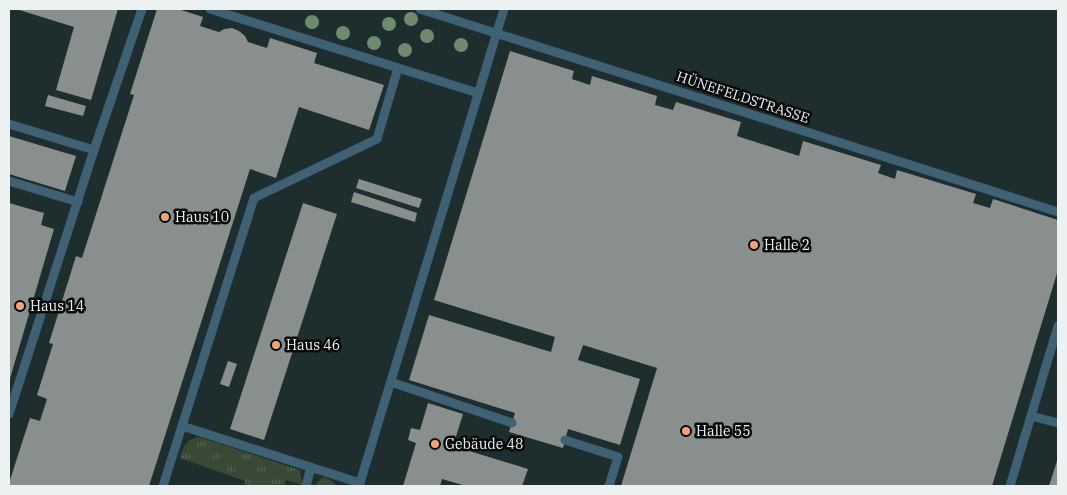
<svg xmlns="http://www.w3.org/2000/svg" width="1067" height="495" viewBox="0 0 1067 495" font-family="'IBM Plex Serif',serif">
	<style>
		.built { fill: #1e2d2e }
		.grass { fill: url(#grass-tufts) }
		.building { fill: #888f8d }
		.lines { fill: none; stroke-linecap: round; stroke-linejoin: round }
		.service { stroke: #3f6174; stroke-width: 9 }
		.tree { fill: #6f8a6f }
		.poi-dot { fill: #efa377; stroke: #070909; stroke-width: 2 }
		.labels { text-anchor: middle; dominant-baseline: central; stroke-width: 5; stroke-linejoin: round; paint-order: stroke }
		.street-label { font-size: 14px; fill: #ecf1f1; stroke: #070909 }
		.poi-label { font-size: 14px; fill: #ecf1f1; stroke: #070909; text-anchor: start }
	</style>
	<defs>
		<pattern id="grass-tufts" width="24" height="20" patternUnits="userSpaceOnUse" patternTransform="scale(1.25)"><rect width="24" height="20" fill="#384a35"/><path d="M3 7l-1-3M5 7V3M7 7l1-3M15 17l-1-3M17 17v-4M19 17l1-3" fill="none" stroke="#556553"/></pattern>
	</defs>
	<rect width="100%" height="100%" fill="#192021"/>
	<rect class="built" x="9" y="9" width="1049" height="477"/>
	<g class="grass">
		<path d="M199,437L300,470L302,485L286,480L284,486H244L245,481L180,458C184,446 186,439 199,437Z"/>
		<path d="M323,477L329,479L337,486H314Z"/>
	</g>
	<g class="building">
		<path d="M16,9H118L91,100L56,90L74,27Z"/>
		<path d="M157,9H178L203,17L200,26L219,32L224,29L232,28L239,31L245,36L248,42L267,48L270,38L317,53L314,63L384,85L369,130L299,107L276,178L250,169L149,486H13L9,485V483L30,418L40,421L47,399L37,395L53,344L49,343L76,256L82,258L134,95L130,94Z"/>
		<path d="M510,51L574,71L572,79L590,85L592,76L657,96L655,105L673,110L676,102L741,122L737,136L799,156L803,141L881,165L878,173L895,179L897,170L976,194L973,203L990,208L993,199L1058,220V270L992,486H621L657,368L583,345L578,360L640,379L620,445L568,429L563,448L509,432L515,413L409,380L429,315L551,352L555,337L434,300Z"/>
		<path d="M48,95L86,106L83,116L45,106Z"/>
		<path d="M9,136L76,156L65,191L9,174Z"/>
		<path d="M359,179L422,199L419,208L356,188Z"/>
		<path d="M354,192L417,213L415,222L351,202Z"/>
		<path d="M9,203L44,213L41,225L54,229L9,382Z"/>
		<path d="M303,203L337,214L264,440L230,429Z"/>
		<path d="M228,361L237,364L229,387L220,384Z"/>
		<path d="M428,403L463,414L453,446L528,469L522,486H466L442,479L440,486H403L416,443L408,440L411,428L420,430Z"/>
		<path d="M1058,458V486H1049Z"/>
	</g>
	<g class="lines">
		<g class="service">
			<path d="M210,9L478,93"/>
			<path d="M420,9L1058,212"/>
			<path d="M9,124L94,150"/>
			<path d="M9,181L78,202"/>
			<path d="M391,382L512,423"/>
			<path d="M9,414L94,150L142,9"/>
			<path d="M1031,416L1058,423"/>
			<path d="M182,426L360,483"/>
			<path d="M565,440L618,457L609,486"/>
			<path d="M163,486L254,198L377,139L398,68"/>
			<path d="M306,486L311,467"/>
			<path d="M359,486L504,9"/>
			<path d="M1010,486L1058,326"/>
		</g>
	</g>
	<g class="tree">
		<circle cx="411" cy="19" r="7"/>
		<circle cx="312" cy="22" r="7"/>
		<circle cx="389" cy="24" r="7"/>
		<circle cx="343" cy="33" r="7"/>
		<circle cx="427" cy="36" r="7"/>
		<circle cx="374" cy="43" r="7"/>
		<circle cx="461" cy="45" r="7"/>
		<circle cx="405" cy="50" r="7"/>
	</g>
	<g class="poi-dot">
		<circle cx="165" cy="217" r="5"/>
		<circle cx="754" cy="245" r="5"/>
		<circle cx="20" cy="306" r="5"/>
		<circle cx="276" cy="345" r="5"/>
		<circle cx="686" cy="431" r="5"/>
		<circle cx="435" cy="444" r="5"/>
	</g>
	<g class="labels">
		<g class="street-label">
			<text transform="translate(743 97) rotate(18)">HÜNEFELDSTRASSE</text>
		</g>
		<g class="poi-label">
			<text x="175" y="217">Haus 10</text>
			<text x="764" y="245">Halle 2</text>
			<text x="30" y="306">Haus 14</text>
			<text x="286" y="345">Haus 46</text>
			<text x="696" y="431">Halle 55</text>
			<text x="445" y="444">Gebäude 48</text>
		</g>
	</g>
	<rect width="1067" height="495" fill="none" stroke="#ecf1f1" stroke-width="20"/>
</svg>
